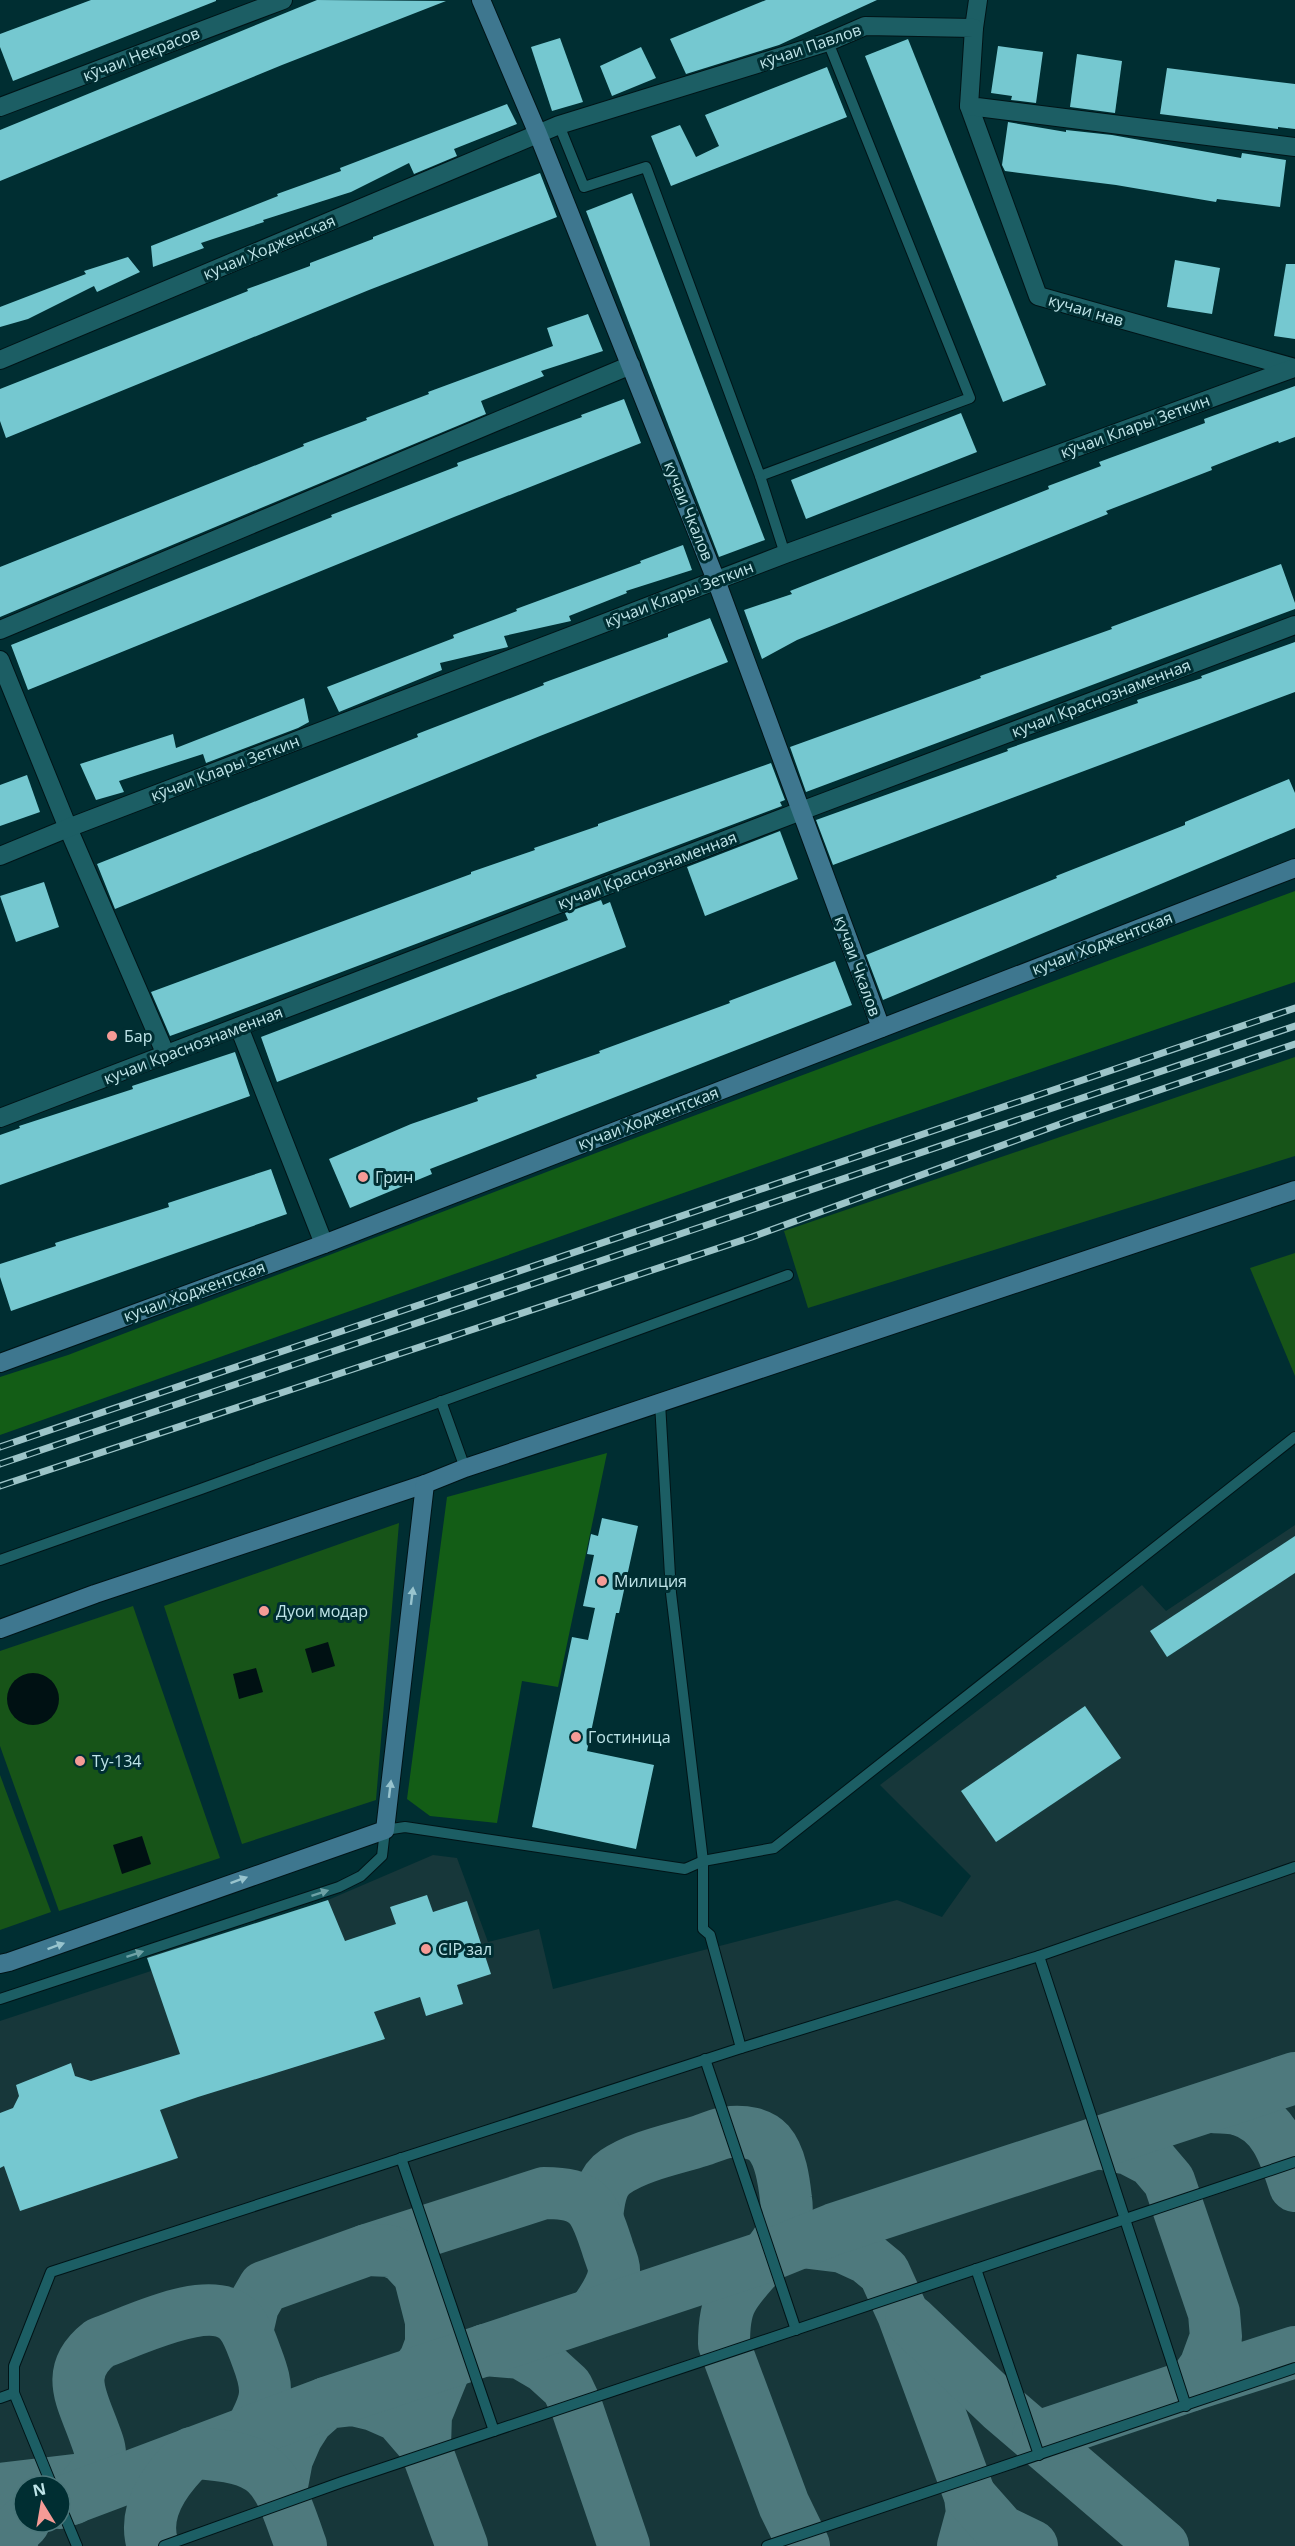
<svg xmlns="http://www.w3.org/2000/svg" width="1295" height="2546" viewBox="0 0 1295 2546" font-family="'Open Sans',sans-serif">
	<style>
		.built { fill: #17373a; fill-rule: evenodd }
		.green { fill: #175418 }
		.forest { fill: #135d16 }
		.water { fill: #001113 }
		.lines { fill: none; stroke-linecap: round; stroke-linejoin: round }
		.taxiway { stroke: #4e797d; stroke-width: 52 }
		.building { fill: #75c8d0 }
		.lane-casing { stroke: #001417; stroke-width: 12 }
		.street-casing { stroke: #001417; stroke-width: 20 }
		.secondary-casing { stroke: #001417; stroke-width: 20 }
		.lane { stroke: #1c5e64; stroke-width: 10 }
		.street { stroke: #1c5e64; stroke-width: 18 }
		.secondary { stroke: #3e778f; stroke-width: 18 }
		.rail-casing { stroke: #9cc4c8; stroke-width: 7 }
		.rail { stroke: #002e32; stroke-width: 4.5; stroke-dasharray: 14; stroke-linecap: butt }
		.oneway { fill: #98c4ce }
		.oneway2 { fill: #6ea2a6 }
		.poi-dot { fill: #f59b96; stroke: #002e32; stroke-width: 2 }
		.labels { text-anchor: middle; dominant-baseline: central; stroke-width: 6; stroke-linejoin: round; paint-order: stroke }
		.street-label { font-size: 16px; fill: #bfe5e9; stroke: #002e32 }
		.poi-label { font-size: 16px; fill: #bfe5e9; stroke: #002e32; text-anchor: start }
	</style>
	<rect width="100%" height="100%" fill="#002e32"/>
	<path class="built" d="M1295,1525V2546H0V2021L151,1971L147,1957L328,1900L433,1855L457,1858L488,1942L539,1929L553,1989L897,1900L942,1917L971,1876L880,1785L1142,1585L1166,1611ZM24,2486H60V2522H24Z"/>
	<g class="green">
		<path d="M1295,1057V1156L808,1308L784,1231Z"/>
		<path d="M1295,1253V1376L1250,1268Z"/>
		<path d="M399,1523L376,1800L242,1844L164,1606Z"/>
		<path d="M133,1606L220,1858L59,1911L0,1746V1651Z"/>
		<path d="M0,1775L51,1912L0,1930Z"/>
	</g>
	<g class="forest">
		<path d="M1295,891V982L867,1128L0,1435V1377L68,1355L664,1127Z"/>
		<path d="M607,1453L558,1687L522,1681L497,1823L430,1816L407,1799L447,1497Z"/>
	</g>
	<g class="water">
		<path d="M328,1642L335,1666L312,1673L305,1649Z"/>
		<path d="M256,1668L263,1692L239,1699L233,1674Z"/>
		<circle cx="33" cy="1699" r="26"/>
		<path d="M142,1836L151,1864L122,1874L113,1845Z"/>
	</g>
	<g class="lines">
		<g class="taxiway">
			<path d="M1212,2107C1220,2108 1231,2107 1240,2110C1275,2120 1285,2155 1295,2186"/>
			<path d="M1098,2143L1129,2149L1152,2161L1169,2181L1214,2313L1216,2337L1205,2367L1192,2385L1295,2352"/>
			<path d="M597,2217C599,2201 600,2182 615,2172C638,2156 674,2149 700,2141C710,2138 721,2132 731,2132C744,2131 760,2133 769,2143C781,2157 784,2181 786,2199C793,2244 751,2265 732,2299C725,2311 724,2330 724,2344L784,2505L804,2546"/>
			<path d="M802,2242L843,2247L867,2258L884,2272L903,2314L970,2496L972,2513L963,2546"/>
			<path d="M367,2250L544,2193C589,2193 594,2206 607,2246C609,2254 615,2265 614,2273C612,2288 602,2301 593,2314"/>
			<path d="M911,2321L1001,2407L1163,2546"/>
			<path d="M247,2332L253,2306L264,2287L367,2250L390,2251L403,2257L419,2274L431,2321V2344L425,2360L415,2374"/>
			<path d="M485,2350L521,2353L545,2367L567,2387L577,2408L624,2546"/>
			<path d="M1038,2437L1192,2385"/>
			<path d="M425,2446L462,2546"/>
			<path d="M0,2489L100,2477"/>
			<path d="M281,2491L287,2459L297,2436L308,2419L326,2403L353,2400L374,2405L399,2416L425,2446L426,2415L447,2363"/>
			<path d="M970,2496L1001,2531L1032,2546"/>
			<path d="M72,2499C82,2489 95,2477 99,2462C102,2452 98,2443 95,2435C82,2398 63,2372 100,2343C132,2332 211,2291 239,2321C248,2331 252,2345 257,2358C269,2390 268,2399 251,2430"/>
			<path d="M60,2503L326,2403L765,2257L834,2229L1295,2078"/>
			<path d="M9,2546L17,2529L24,2522"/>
			<path d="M153,2546C141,2510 168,2476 192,2453C273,2457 276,2475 301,2546"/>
		</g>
	</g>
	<g class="building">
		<path d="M91,0H216V1L13,81L0,47V34Z"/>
		<path d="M317,0L446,1L282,65L0,181V130Z"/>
		<path d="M766,0H877L779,45L686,74L670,39Z"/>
		<path d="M560,38L583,102L552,111L531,47Z"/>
		<path d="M908,39L1046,385L1003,402L865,56Z"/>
		<path d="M998,46L1043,52L1036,103L1011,100L1012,96L991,93Z"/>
		<path d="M641,47L656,78L612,96L600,66Z"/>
		<path d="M1077,54L1122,61L1115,113L1070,107Z"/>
		<path d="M827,67L847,117L671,186L651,136L680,125L696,157L719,146L705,115Z"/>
		<path d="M1167,68L1295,84V129L1278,127V129L1160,114Z"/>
		<path d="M507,104L517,124L454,149L457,156L414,174L409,163L351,192L263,220L264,222L201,243L204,248L153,267L151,246L278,196L277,194L341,171L340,168Z"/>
		<path d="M1008,122L1066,132V130L1112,135L1241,158L1242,153L1286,160L1280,207L1217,199L1216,202L1116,185L1005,171L1002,165Z"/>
		<path d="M540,173L557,217L369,290L6,438L0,421V389L248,291L247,289L310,266V263L373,239V237Z"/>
		<path d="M632,193L765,540L719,557L586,211Z"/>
		<path d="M128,257L140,272L97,292L94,286L28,319L0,327V307L86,274L84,271Z"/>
		<path d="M1175,260L1220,268L1212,314L1167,307Z"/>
		<path d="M1286,264H1295V339L1274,336Z"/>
		<path d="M588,314L603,351L541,371L544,376L481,401L486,414L0,617V567L304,446L303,444L367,420L366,418L429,394L428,392L553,346L547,328Z"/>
		<path d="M1295,386V437L1279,443L1278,441L1211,467L1212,470L1106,511L1108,514L797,640L762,659L744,610L792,594L790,591L1049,489L1048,486L1101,466L1099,462L1205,423L1204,419Z"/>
		<path d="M624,399L641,443L454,517L28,690L11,645L332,517L331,515L458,466L457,463L582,417L581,415Z"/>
		<path d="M961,413L977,452L806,519L791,480Z"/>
		<path d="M683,545L692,570L626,591L627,593L569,616L571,621L504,636L508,647L440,663L442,670L339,712L327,687L454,638L453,635L517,611L516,609L641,563L640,561Z"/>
		<path d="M1281,564L1295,603V609L806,792L790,747L981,678L980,676L1112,629L1111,627Z"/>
		<path d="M710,618L728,662L540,736L115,909L97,864L418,737L417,734L544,685L543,683L668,637V634Z"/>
		<path d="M1295,642V692L833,865L816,820L1008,751L1007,749L1138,703L1137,700L1202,678L1201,676Z"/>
		<path d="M304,698L309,722L298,728L206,763L203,754L119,781L124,792L96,800L80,764L173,734L176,748Z"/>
		<path d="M771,763L785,800L780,802L782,806L206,1023L170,1036L151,992L471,874V872L535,850L534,848L598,826V824Z"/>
		<path d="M27,775L40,812L0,826V785Z"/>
		<path d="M1289,779L1295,793V828L883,1000L866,955L1057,878L1056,876L1185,825V822Z"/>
		<path d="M780,831L798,879L705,916L687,867Z"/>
		<path d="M44,882L59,927L16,942L0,896Z"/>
		<path d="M601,900L603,905L610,902L626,947L277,1082L261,1037L568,920L565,913Z"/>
		<path d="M835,961L852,1005L430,1169L432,1174L350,1208L329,1159L411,1124L478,1101L477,1098L537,1078L536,1075L600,1053L599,1051L730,1003L729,1001Z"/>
		<path d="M235,1052L250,1096L0,1185V1135L20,1128L19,1126L133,1089L132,1086Z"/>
		<path d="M271,1169L287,1214L11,1311L0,1277V1264L56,1246L55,1243L169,1207L168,1203Z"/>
		<path d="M602,1518L638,1526L619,1613H616L587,1751L654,1765L636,1849L532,1827L572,1637L588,1640L595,1608L583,1606L594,1555L587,1554L591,1534L598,1536Z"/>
		<path d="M1295,1536V1573L1167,1657L1150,1631Z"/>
		<path d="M1085,1706L1121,1758L996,1842L961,1791Z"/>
		<path d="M427,1895L433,1912L467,1901L491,1974L457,1985L463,2004L426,2016L420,1997L374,2012L385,2039L198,2097L160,2110L178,2158L20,2211L4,2166L0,2168V2113L13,2108L19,2096L16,2085L71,2063L75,2076L91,2081L180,2054L147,1958L328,1900L345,1941L396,1924L390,1907Z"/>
	</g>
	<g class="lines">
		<g class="lane-casing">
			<g id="lane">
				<path d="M559,125L584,187L646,167L760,476"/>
				<path d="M785,554L760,476L970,398L828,42"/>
				<path d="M441,1401L465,1468"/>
				<path d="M660,1403L671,1593L703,1861V1929L710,1935L741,2048"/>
				<path d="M0,1560L201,1489L788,1275"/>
				<path d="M1039,1956L1186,2406"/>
				<path d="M0,1999L339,1887L361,1876L382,1856L385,1830L405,1827L685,1869L703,1861L774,1848L1295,1437"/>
				<path d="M705,2059L796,2330"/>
				<path d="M401,2158L494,2431"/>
				<path d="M976,2269L1039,2455"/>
				<path d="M14,2393L52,2486"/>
				<path d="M0,2398L14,2393V2366L51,2272L741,2048L1039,1956L1295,1867"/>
				<path d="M60,2505L77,2546"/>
				<path d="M164,2546L342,2482L1295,2162"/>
				<path d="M767,2546L1295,2368"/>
			</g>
		</g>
		<g class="street-casing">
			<g id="street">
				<path d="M974,28L978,0"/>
				<path d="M969,106L1038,296L1295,368"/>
				<path d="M0,107L283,0"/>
				<path d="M0,360L559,125L828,42L865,26L974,28L969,106L1295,147"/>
				<path d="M0,630L631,365"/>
				<path d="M0,660L68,828L166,1055"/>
				<path d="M0,856L68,828L785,554L1294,368"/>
				<path d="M239,1027L324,1244"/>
				<path d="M0,1118L801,811L1295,625"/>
			</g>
		</g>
		<g class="secondary-casing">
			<g id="secondary">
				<path d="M481,0L538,134L716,580L881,1028"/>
				<path d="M0,1363L324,1244L1295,868"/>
				<path d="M0,1629L95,1594L425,1484L465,1468L1295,1190"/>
				<path d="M0,1964L9,1962L385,1830L425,1484"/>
			</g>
		</g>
		<use href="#lane" class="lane"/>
		<use href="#street" class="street"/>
		<use href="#secondary" class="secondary"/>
		<g class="rail-casing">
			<g id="rail">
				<path d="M0,1447L1295,1008"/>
				<path d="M0,1464L1295,1026"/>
				<path d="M0,1486L752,1237L1074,1119L1295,1044"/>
			</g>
		</g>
		<use href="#rail" class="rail"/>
	</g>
	<defs><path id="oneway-solid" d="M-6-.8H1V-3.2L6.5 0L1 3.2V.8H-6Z" transform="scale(1.5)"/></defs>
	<g class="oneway">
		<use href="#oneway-solid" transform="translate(412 1596) rotate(-83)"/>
		<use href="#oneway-solid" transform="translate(390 1789) rotate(-83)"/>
		<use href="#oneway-solid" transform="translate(239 1880) rotate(-20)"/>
		<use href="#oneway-solid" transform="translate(56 1946) rotate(-20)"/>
	</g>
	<g class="oneway2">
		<use href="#oneway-solid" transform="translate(320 1893) rotate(-18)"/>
		<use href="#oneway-solid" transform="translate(135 1954) rotate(-18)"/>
	</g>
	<g class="poi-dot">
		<circle cx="112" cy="1036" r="6"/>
		<circle cx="363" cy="1177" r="6"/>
		<circle cx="602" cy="1581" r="6"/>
		<circle cx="264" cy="1611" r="6"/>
		<circle cx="576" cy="1737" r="6"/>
		<circle cx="80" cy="1761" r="6"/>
		<circle cx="426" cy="1949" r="6"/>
	</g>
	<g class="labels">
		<g class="street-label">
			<text transform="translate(810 46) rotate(-19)">кӯчаи Павлов</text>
			<text transform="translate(141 54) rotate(-21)">кӯчаи Некрасов</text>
			<text transform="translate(269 247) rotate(-23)">кучаи Ходженская</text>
			<text transform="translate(1086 310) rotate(16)">кучаи нав</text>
			<text transform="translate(1135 426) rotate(-20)">кӯчаи Клары Зеткин</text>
			<text transform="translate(689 511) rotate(68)">кучаи Чкалов</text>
			<text transform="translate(679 594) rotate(-21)">кӯчаи Клары Зеткин</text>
			<text transform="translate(1101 698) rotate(-21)">кучаи Краснознаменная</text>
			<text transform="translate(225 768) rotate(-21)">кӯчаи Клары Зеткин</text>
			<text transform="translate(647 870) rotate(-21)">кучаи Краснознаменная</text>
			<text transform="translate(1102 943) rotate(-21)">кучаи Ходжентская</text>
			<text transform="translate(858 966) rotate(70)">кучаи Чкалов</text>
			<text transform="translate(193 1045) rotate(-21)">кучаи Краснознаменная</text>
			<text transform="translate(648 1118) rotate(-21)">кучаи Ходжентская</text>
			<text transform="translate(194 1291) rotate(-20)">кучаи Ходжентская</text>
		</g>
		<g class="poi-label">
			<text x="124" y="1036">Бар</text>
			<text x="375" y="1177">Грин</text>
			<text x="614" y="1581">Милиция</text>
			<text x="276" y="1611">Дуои модар</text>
			<text x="588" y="1737">Гостиница</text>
			<text x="92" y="1761">Ту-134</text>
			<text x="438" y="1949">CIP зал</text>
		</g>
	</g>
	<g transform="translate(42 2504) rotate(349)"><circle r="28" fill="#002e32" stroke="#4c777b" stroke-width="1.5"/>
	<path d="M0-4.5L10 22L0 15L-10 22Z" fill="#f59b96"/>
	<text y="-9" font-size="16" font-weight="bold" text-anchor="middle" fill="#bfe5e9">N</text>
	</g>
</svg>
